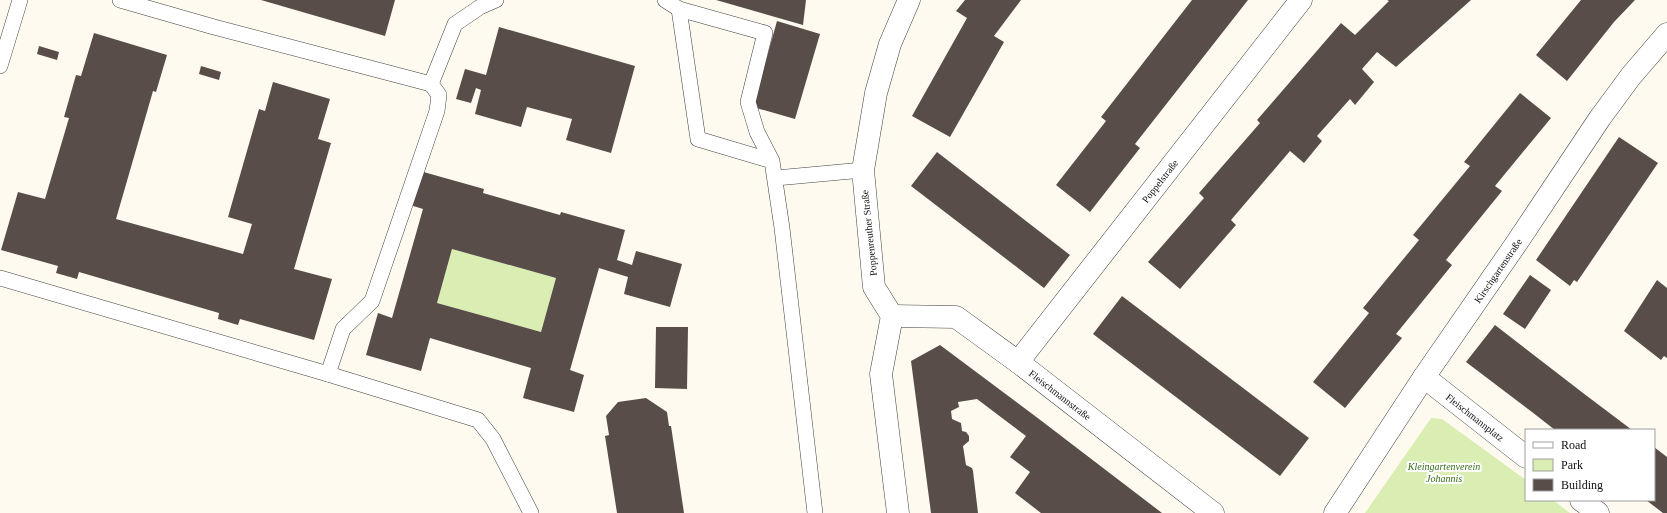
<svg xmlns="http://www.w3.org/2000/svg" width="1667" height="513" viewBox="0 0 1667 513" font-family="Georgia,serif">
	<style>
		.green { fill: #daeeb4 }
		.building { fill: #584d49; fill-rule: evenodd }
		.lines { fill: none; stroke-linecap: round; stroke-linejoin: round }
		.lane-casing { stroke: #414141; stroke-width: 16 }
		.street-casing { stroke: #414141; stroke-width: 23 }
		.lane { stroke: #fff; stroke-width: 15 }
		.street { stroke: #fff; stroke-width: 22 }
		.labels { text-anchor: middle; dominant-baseline: central; stroke-width: 4; stroke-linejoin: round; paint-order: stroke }
		.street-label { font-size: 10px; fill: #0e0e0e; stroke: #fff }
		.park-label { font-size: 10px; font-style: italic; fill: #356d17; stroke: #fff }
	</style>
	<rect width="100%" height="100%" fill="#fffaef"/>
	<g class="green">
		<path d="M452,249L556,278L541,332L437,303Z"/>
		<path d="M1431,418L1442,419L1526,480V500H1553L1570,513H1365Z"/>
	</g>
	<g class="building">
		<path d="M261,0H395L385,36Z"/>
		<path d="M716,0H806L803,25Z"/>
		<path d="M965,0H1021L994,36L1004,42L950,137L912,116L967,18L956,11Z"/>
		<path d="M1192,0H1248L1135,144L1140,148L1090,212L1056,185L1106,121L1101,117Z"/>
		<path d="M1387,0H1471L1396,67L1377,52L1362,69L1374,82L1355,105L1350,99L1317,136L1322,141L1304,163L1290,151L1231,220L1236,225L1180,289L1148,262L1204,198L1199,193L1260,123L1257,120L1341,23L1355,35L1389,1Z"/>
		<path d="M1581,0H1635L1614,22L1567,81L1536,55Z"/>
		<path d="M777,21L820,34L795,119L753,107Z"/>
		<path d="M499,27L635,66L611,153L566,140L572,119L527,107L521,127L475,114L481,90L476,88L471,103L456,99L465,69L486,75Z"/>
		<path d="M94,33L167,55L156,92L153,91L116,219L243,254L252,224L228,217L259,109L265,111L273,82L330,99L318,139L331,143L294,269L332,279L314,340L240,319L238,325L218,319L219,313L79,272L77,279L56,273L58,266L1,250L18,192L45,199L69,118L64,117L76,75L81,76Z"/>
		<path d="M39,46L59,52L57,60L37,54Z"/>
		<path d="M201,66L221,72L219,80L199,74Z"/>
		<path d="M1520,93L1551,118L1495,186L1502,191L1446,260L1452,265L1396,334L1402,338L1345,408L1313,382L1369,313L1363,308L1419,240L1413,235L1470,166L1464,162Z"/>
		<path d="M1619,137L1658,163L1577,282L1574,280L1570,286L1536,260Z"/>
		<path d="M937,152L1070,255L1044,288L911,186Z"/>
		<path d="M420,171L484,189L483,193L560,215L561,212L625,230L617,260L632,265L636,251L682,264L670,307L624,294L628,277L599,268L570,370L584,375L574,412L523,398L531,368L430,338L421,371L366,355L378,313L392,318L423,209L410,205ZM452,249L556,278L541,332L437,303Z"/>
		<path d="M1530,275L1551,290L1525,329L1503,314Z"/>
		<path d="M1657,280L1667,288V358L1664,356L1661,360L1624,331Z"/>
		<path d="M1122,296L1309,438L1280,476L1093,334Z"/>
		<path d="M1495,325L1583,393L1632,430H1555L1532,412L1466,362Z"/>
		<path d="M656,327H688L687,389L655,388Z"/>
		<path d="M940,345L1039,419L1162,513H1041L1015,493L1030,472L1010,457L1026,436L977,399L958,402L959,407L951,411L952,419L961,423L962,431L966,432L969,436V441L963,446L966,465L972,468L973,471L978,513H931L911,361Z"/>
		<path d="M646,398L667,412L669,426H671L684,513H617L605,436L609,435L606,416L618,402Z"/>
		<path d="M1654,447L1667,457V513H1663L1646,500H1654Z"/>
	</g>
	<g class="lines">
		<g class="lane-casing">
			<g id="lane">
				<path d="M120,0L214,27L431,84L455,24L480,7L496,0"/>
				<path d="M665,0L679,9"/>
				<path d="M0,66L20,0"/>
				<path d="M772,161L757,132L748,102L765,33L679,9L698,139L772,161L782,228L815,513"/>
				<path d="M776,178L863,170"/>
				<path d="M0,278L328,374L343,329L372,301L437,111L439,95L431,84"/>
				<path d="M328,374L478,420L493,439L531,513"/>
			</g>
		</g>
		<g class="street-casing">
			<g id="street">
				<path id="s1" d="M892,316L956,317L1018,362L1213,513"/>
				<path id="s2" d="M1018,362L1301,0"/>
				<path id="s3" d="M1424,377L1526,457"/>
				<path d="M1581,500L1598,513"/>
				<path d="M898,513L881,374L892,316L874,287L863,170L876,93L890,44L909,0"/>
				<path id="s4" d="M1335,513L1424,377L1518,241L1600,118L1631,76L1667,34"/>
			</g>
		</g>
		<use href="#lane" class="lane"/>
		<use href="#street" class="street"/>
	</g>
	<g class="labels">
		<g class="street-label">
			<text stroke="none"><textPath href="#s2" startOffset="230">Poppelstraße</textPath></text>
			<text transform="translate(869 233) rotate(-96)">Poppenreuther Straße</text>
			<text stroke="none"><textPath href="#s4" startOffset="292">Kirschgartenstraße</textPath></text>
			<text stroke="none"><textPath href="#s1" startOffset="194">Fleischmannstraße</textPath></text>
			<text stroke="none"><textPath href="#s3" startOffset="65">Fleischmannplatz</textPath></text>
		</g>
		<g class="park-label">
			<text x="1444" y="466">Kleingartenverein<tspan x="1444" dy="12">Johannis</tspan></text>
		</g>
	</g>
	<rect x="1525" y="429" width="130" height="72" fill="#ffffff" stroke="#9f9f9f"/>
	<rect x="1533" y="442" width="20" height="6" fill="#ffffff" stroke="#9f9f9f"/>
	<text x="1561" y="449" font-size="12" fill="#0e0e0e">Road</text>
	<rect x="1533" y="459" width="20" height="12" fill="#daeeb4" stroke="#9f9f9f"/>
	<text x="1561" y="469" font-size="12" fill="#0e0e0e">Park</text>
	<rect x="1533" y="479" width="20" height="12" fill="#584d49" stroke="#9f9f9f"/>
	<text x="1561" y="489" font-size="12" fill="#0e0e0e">Building</text>
</svg>
